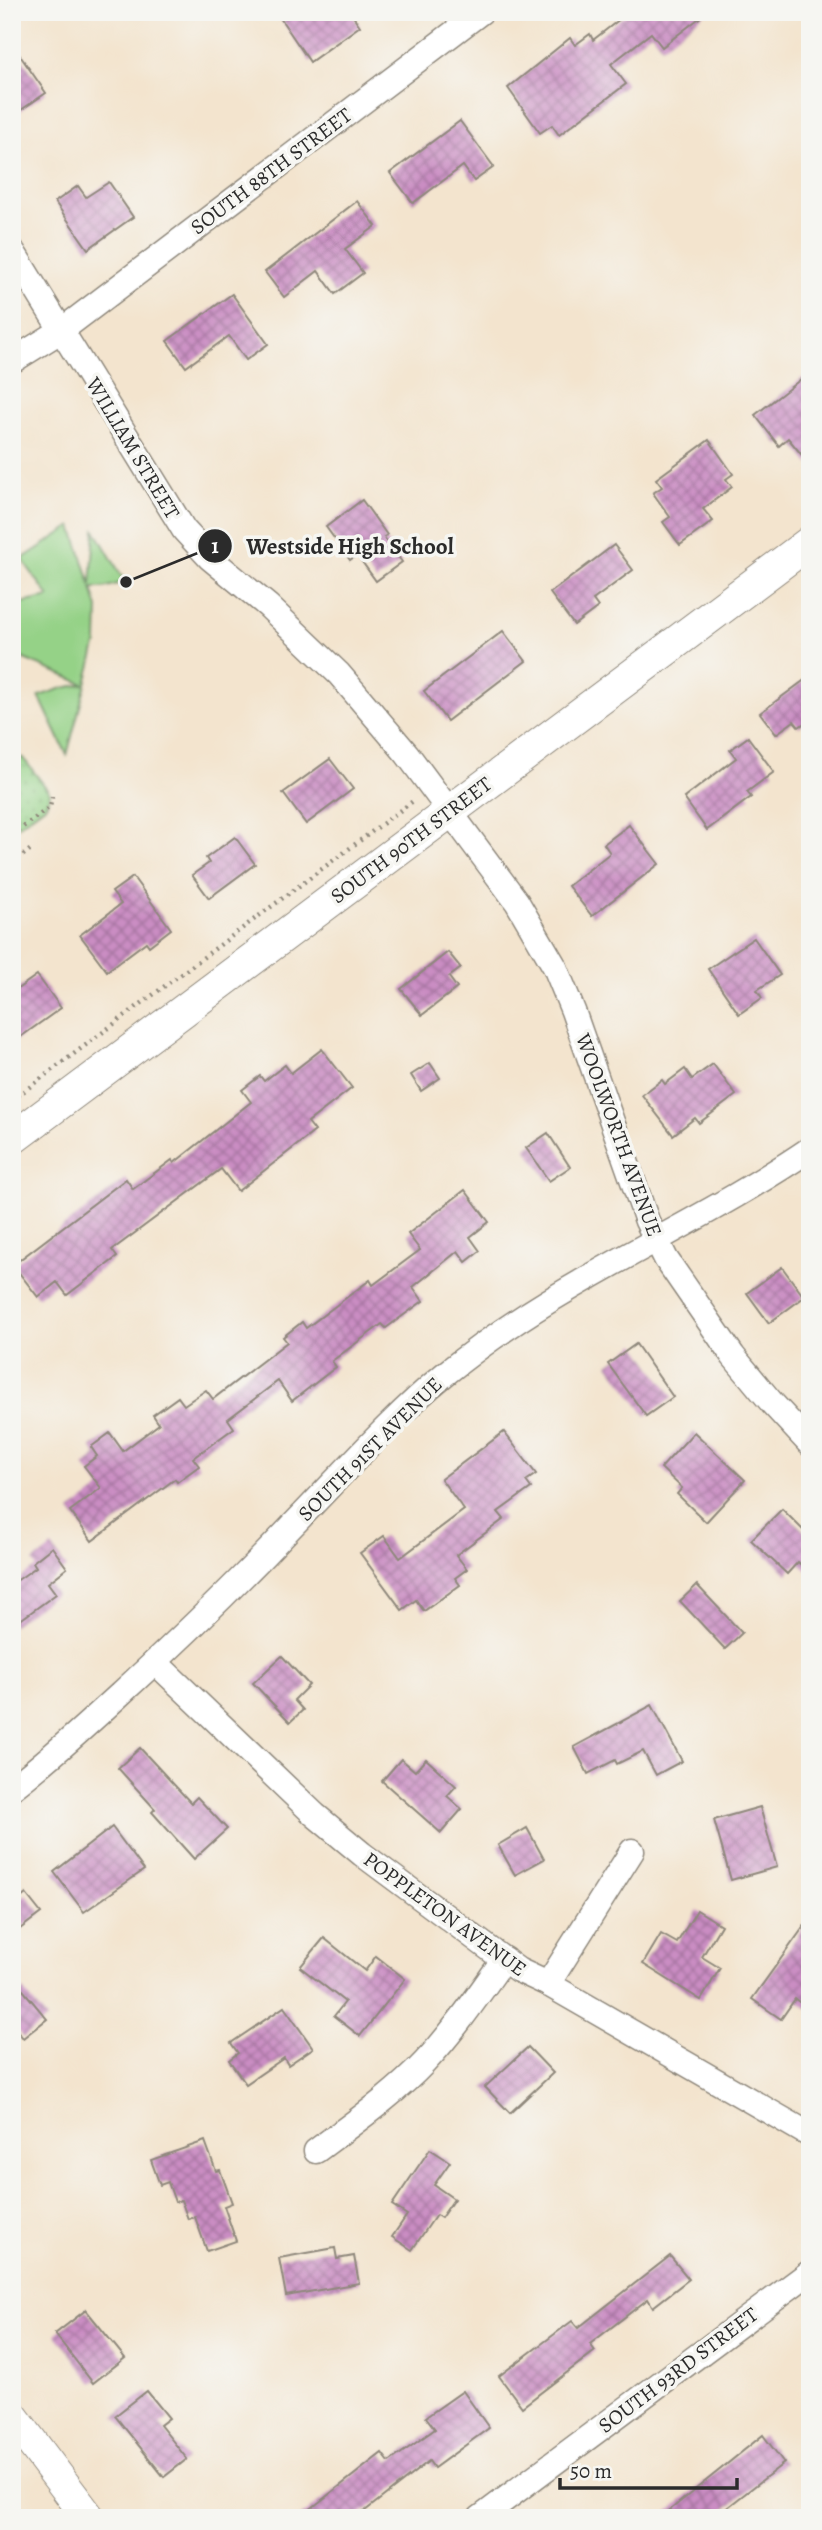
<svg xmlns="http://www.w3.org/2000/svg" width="822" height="2530" viewBox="0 0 822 2530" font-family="Alegreya,serif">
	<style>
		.green { fill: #95d287; stroke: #607e59; stroke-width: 2 }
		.park { fill: url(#park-dots); stroke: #607e59; stroke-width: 2 }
		.building { fill: url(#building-cross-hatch) }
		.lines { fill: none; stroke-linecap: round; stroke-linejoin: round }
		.minor-casing { stroke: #8f887c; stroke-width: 27 }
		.major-casing { stroke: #8f887c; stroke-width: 34 }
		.path { stroke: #8f887c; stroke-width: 4.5; stroke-dasharray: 2 5; stroke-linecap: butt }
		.minor { stroke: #fff; stroke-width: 24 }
		.major { stroke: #fff; stroke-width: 32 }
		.labels { text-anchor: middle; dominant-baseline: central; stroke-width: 7; stroke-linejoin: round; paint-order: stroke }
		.street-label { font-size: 21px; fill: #2b2b2b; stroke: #f6f6f2 }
		.leader { fill: none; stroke: #2b2b2b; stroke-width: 2.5 }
		.callout-dot { fill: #2b2b2b; stroke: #f6f6f2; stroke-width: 2.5 }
		.mark-label { font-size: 21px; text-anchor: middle; font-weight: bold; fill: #fff }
		.callout-label { font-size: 23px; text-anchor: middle; font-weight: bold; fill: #2b2b2b; stroke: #f6f6f2; stroke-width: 7; stroke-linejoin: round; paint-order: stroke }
	</style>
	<defs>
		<pattern id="park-dots" width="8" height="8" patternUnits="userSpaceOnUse" patternTransform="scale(1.75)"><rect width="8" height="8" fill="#95d287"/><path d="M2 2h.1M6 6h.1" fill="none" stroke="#81b475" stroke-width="1.8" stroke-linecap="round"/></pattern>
		<pattern id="building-cross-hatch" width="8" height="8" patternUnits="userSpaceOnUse" patternTransform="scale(1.75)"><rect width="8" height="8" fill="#ca8dc3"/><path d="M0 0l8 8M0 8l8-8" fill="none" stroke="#a4739f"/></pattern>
	</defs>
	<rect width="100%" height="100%" fill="#f6f6f2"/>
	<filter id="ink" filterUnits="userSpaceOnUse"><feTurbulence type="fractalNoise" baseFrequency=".0143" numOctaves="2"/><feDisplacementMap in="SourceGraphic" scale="14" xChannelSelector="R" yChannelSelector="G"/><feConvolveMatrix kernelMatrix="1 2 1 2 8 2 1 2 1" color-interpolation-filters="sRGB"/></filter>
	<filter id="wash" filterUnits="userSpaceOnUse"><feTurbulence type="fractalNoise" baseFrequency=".00686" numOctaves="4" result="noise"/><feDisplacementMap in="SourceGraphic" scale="28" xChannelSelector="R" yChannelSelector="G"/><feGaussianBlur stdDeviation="1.57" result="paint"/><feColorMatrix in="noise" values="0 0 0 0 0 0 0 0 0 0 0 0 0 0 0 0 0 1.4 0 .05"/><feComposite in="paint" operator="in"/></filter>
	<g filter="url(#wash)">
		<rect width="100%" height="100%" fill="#f3e4ce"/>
		<path class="green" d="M72,526L91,585L95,530L125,582L104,588H92L98,608L97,642L67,755L39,696L63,688L84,684L12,654V605L49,597L22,559Z"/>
		<path class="park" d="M12,743L16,748L15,757L23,758L50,793L46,805L12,830Z"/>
		<g id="blocks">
			<g class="building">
				<path d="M276,12H350L360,26L310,62Z"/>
				<path d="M629,12H707L662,47L651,33L611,64L626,84L559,135L552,125L540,133L508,88L570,38L575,45L590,34L593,40Z"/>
				<path d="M12,44L46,93L12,116Z"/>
				<path d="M460,121L494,167L474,181L463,166L413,203L390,173Z"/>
				<path d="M109,182L133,217L88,249L55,202L78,186L86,197Z"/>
				<path d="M357,201L376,226L345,249L363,273L335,294L318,271L284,297L265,272Z"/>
				<path d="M232,294L268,344L246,360L229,336L186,367L167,341Z"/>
				<path d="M810,372V465L788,438L779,446L755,415Z"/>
				<path d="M709,440L733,474L726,479L732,487L703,509L713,521L680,545L663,522L670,517L653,493L662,487L656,479Z"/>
				<path d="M362,500L387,535L384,537L402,562L376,581L357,555L350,560L326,527Z"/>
				<path d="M614,545L633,570L593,600L598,607L574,625L550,593Z"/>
				<path d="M503,631L526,661L447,721L424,691Z"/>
				<path d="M810,676V719L799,727L794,721L776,734L760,713Z"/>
				<path d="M748,737L774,772L747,792L751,797L707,830L684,798L736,758L730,750Z"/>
				<path d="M330,759L353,789L306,824L283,793Z"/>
				<path d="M629,825L659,864L592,916L568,886L610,853L604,844Z"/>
				<path d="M235,837L255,864L209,898L192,875L209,863L206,858Z"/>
				<path d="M133,877L171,929L149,946L146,942L107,971L80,935L121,904L112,892Z"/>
				<path d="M754,938L780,975L757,990L762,998L739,1014L708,969Z"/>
				<path d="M448,952L461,968L449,977L457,988L422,1015L401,989Z"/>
				<path d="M37,975L61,1008L12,1043V993Z"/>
				<path d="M322,1049L352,1088L308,1122L315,1131L238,1191L221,1169L112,1250L117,1257L67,1295L57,1282L38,1297L13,1265L126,1179L133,1189L172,1160L174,1163L251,1102L242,1090L260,1076L264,1081L285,1065L291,1073Z"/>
				<path d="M430,1063L440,1078L421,1091L411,1075Z"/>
				<path d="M713,1064L736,1095L699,1123L695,1118L673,1135L642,1095L662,1080L665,1084L685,1069L692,1079Z"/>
				<path d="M548,1133L570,1167L549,1181L526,1148Z"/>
				<path d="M465,1190L489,1222L470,1237L480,1251L466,1262L458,1251L413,1287L423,1301L386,1328L382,1324L332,1361L336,1367L292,1401L278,1381L228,1419L234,1428L193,1458L199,1466L177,1482L175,1479L92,1541L70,1511L101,1488L84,1466L97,1456L91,1447L110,1433L123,1451L159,1424L153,1415L178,1397L184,1405L206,1390L213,1399L287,1342L283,1337L302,1322L306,1328L370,1280L373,1285L420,1250L408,1234Z"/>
				<path d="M782,1267L804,1297L769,1323L747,1293Z"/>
				<path d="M636,1344L673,1397L646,1416L608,1364Z"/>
				<path d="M504,1432L536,1474L526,1481L531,1488L498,1512L504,1519L456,1555L467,1569L455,1578L460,1585L424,1611L416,1600L402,1610L360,1553L384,1536L400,1558L464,1510L441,1479Z"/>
				<path d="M694,1432L745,1480L706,1522L677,1494L682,1488L661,1468Z"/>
				<path d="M782,1509L810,1537V1573L798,1562L787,1574L751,1540Z"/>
				<path d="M52,1547L67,1568L48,1583L56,1594L12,1626V1584L36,1567L33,1562Z"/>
				<path d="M697,1585L742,1633L725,1649L680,1601Z"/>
				<path d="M282,1656L309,1685L294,1700L303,1710L290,1722L253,1683Z"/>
				<path d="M652,1705L682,1761L656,1775L643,1751L617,1764L615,1760L588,1774L574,1747Z"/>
				<path d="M140,1748L191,1803L197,1797L227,1829L194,1859L152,1812L155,1809L118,1768Z"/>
				<path d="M401,1759L415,1771L426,1759L456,1786L447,1796L462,1809L441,1833L382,1781Z"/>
				<path d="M760,1807L777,1867L731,1880L714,1820Z"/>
				<path d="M112,1827L144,1870L84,1912L54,1872Z"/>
				<path d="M527,1828L544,1859L515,1875L498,1845Z"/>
				<path d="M26,1894L41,1913L12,1935V1905Z"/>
				<path d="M697,1910L721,1925L702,1957L720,1968L701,2000L643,1964L661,1934L677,1943Z"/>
				<path d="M810,1918V2010L795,1999L781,2019L752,1999Z"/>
				<path d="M324,1938L365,1971L376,1956L405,1979L360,2036L334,2016L345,2002L300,1967Z"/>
				<path d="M23,1990L47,2019L23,2038L12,2024V1999Z"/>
				<path d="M284,2007L313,2048L288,2065L284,2058L246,2084L229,2060L238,2053L231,2043Z"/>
				<path d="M528,2047L553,2073L510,2113L485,2087Z"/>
				<path d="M205,2141L216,2171L220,2170L232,2203L224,2206L236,2241L207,2251L195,2217L188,2219L181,2200L175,2202L168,2182L160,2185L151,2160Z"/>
				<path d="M430,2149L450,2162L434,2185L454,2199L441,2218L436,2215L412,2250L392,2237L407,2215L392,2205Z"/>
				<path d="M335,2248L337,2259L354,2256L359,2283L286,2296L279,2258Z"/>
				<path d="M670,2256L689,2279L653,2307L648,2299L590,2344L595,2351L522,2407L499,2376L572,2321L578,2328Z"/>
				<path d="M86,2310L125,2358L93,2383L55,2334Z"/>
				<path d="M147,2391L169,2418L160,2425L187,2459L164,2477L115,2416Z"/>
				<path d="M463,2391L489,2428L434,2468L429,2461L356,2518H299L382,2453L389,2462L435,2429L426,2417Z"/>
				<path d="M763,2435L784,2463L714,2518H660Z"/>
			</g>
		</g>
	</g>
	<g filter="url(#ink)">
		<use href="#blocks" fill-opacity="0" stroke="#8f887c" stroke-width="2"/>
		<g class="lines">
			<g class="minor-casing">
				<g id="minor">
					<path d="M12,250L184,530L210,558L268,606L339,674L407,754L517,902L555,967L573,1011L647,1221L666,1259L733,1356L772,1403L810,1444"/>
					<path d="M12,361L62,330L481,12"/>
					<path d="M155,1662L315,1815L362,1854L518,1970L548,1984L810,2135"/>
					<path d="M12,1788C49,1760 82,1729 116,1698C176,1643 235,1586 291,1527C341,1476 389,1420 445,1374C556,1282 691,1230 810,1149"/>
					<path d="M548,1984L632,1851"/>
					<path d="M316,2151C353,2123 393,2096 425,2062C455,2030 479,1994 504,1959"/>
					<path d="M480,2518L810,2272"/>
				</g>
			</g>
			<g class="major-casing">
				<g id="major">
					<path d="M12,1139L810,542"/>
					<path d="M12,2416L89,2518"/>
				</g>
			</g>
			<g class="path">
				<path d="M12,835L50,807L53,793"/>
				<path d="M12,864L31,849"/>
				<path d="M12,1100L413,801"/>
			</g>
			<use href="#minor" class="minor"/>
			<use href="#major" class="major"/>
		</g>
	</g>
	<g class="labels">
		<g class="street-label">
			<text transform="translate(271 171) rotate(-37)">SOUTH 88TH STREET</text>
			<text transform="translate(133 448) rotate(59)">WILLIAM STREET</text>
			<text transform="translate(411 840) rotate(-37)">SOUTH 90TH STREET</text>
			<text transform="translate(619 1135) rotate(70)">WOOLWORTH AVENUE</text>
			<text transform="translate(370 1449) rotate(-45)">SOUTH 91ST AVENUE</text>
			<text transform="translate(445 1914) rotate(36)">POPPLETON AVENUE</text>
			<text transform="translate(678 2370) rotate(-37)">SOUTH 93RD STREET</text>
		</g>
	</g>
	<path class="leader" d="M126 582L215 546"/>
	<g class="callout-dot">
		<circle cx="126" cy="582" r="7"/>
		<circle cx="215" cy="546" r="18"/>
	</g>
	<g class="mark-label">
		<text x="215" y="553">1</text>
	</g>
	<g class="callout-label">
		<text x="350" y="554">Westside High School</text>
	</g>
	<rect width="822" height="2530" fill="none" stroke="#f6f6f2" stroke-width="42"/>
	<path d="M560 2478v10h177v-10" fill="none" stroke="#2b2b2b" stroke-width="3.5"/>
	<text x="570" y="2478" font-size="21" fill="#2b2b2b" stroke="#f6f6f2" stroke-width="5" paint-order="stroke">50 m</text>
</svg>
